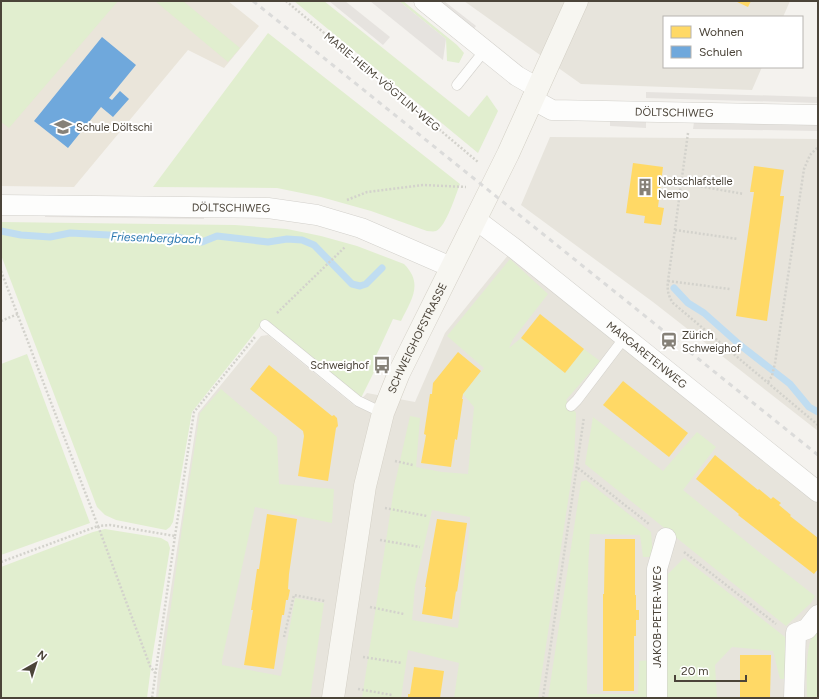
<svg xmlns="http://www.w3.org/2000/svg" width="819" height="699" viewBox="0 0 819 699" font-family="Figtree,sans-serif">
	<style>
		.residential { fill: #e7e4dc }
		.education { fill: #eae5da }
		.green { fill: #e1eecf; fill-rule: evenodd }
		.parking { fill: #e6e3df }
		.homes { fill: #ffd966 }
		.schools { fill: #6fa8dc }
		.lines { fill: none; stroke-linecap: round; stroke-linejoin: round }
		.stream { stroke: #c0ddf1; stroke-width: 7 }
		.lane-casing { stroke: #d2d0cb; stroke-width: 11 }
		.street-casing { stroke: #d2d0cb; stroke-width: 21 }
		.secondary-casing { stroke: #d3cfc5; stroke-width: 23 }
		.path { stroke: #d3d2cc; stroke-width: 2.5; stroke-dasharray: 2 2; stroke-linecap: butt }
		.lane { stroke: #fdfdfc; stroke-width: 10 }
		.street { stroke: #fdfdfc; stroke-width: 20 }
		.secondary { stroke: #f7f6f1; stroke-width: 22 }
		.rail { stroke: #dbdbda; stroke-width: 3; stroke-dasharray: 5 5; stroke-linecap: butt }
		.labels { text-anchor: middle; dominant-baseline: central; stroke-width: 4; stroke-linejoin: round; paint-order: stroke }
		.street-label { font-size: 11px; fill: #4b4439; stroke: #fff }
		.poi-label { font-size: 11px; fill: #4b4439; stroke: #fff; text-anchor: start }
		.water-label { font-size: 12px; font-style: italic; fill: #2e7ab2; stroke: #fff }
	</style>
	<rect width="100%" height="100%" fill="#f4f2ee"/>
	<g class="residential">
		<path d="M464,1H790L783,17H664V67H762L752,90L581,84Z"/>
		<path d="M550,137L818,139V431L653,302L521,205Z"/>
		<path d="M509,254L818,502V698H156L158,673L198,413L261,336L268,335L355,406L367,393L415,402L445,333Z"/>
	</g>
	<path class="education" d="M1,1H228L259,26L224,68L188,50L74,187L1,186Z"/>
	<g class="green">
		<path d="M1,1H118L9,128L1,122Z"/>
		<path d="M155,1H183L240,48L228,62Z"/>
		<path d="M294,1H324L469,117L487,95L498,111L478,153Z"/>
		<path d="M399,1H403L457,45L464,53L459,63L447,61L446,39Z"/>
		<path d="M268,33L460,184C456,194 446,227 436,231C433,232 430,231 427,231L371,211L321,197L277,188L153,187Z"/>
		<path d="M1,222L235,225L287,229L321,236L357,246L404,264C424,284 411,300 401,321L393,319L376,356L380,360L361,398L265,320L192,412L173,522L170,527L166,530L116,520L105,515L97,507L1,255Z"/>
		<path d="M510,259L548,294L513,339L509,348L521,338L565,373L584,349L600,361L566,400L576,413L574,462L538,698H454L459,663L408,650L401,698H362L394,488L410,416L420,418L416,467L442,472L468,474L474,407L463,394L484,368L447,336ZM432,510L470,517V525L458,628L412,620L415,586Z"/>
		<path d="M27,354L90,523L1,555V364Z"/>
		<path d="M221,389L277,437L279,484L334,489L332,523L255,507L222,660V665L281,676L295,598L324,603L310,698H158L182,528L200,413Z"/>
		<path d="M593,417L663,471L697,432L716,447L683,490L759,552L815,596L811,603L786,626L585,464Z"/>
		<path d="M586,480L651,532L653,557H643L640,535L590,534C586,587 588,641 587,694H638L639,661L651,660V698H548L581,482Z"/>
		<path d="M105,529L161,538L168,542L170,548L152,659L147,698H1V567L93,532Z"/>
		<path d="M684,558L785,637L790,679H780L773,651L732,647L715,665L717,698H666L668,574Z"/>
		<path d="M818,626V698H807C807,678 804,641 818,626Z"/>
	</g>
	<g class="parking">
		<path d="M329,1H345L390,37L383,45Z"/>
		<path d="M370,1H399L446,39L443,60Z"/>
		<path d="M432,1H444L476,26L471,32Z"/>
		<path d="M646,92L818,97V103L646,98Z"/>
		<path d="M610,120L646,121V128L610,126Z"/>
		<path d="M694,122L818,124V131L693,129Z"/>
		<path d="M45,211L204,213V219L45,217Z"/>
	</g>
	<g class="homes">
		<path d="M735,1H751L748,7Z"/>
		<path d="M633,163L663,167L658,207L664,208L661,225L644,223L645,216L626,213Z"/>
		<path d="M754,166L784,170L780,196H784L767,321L736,316L754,192H750Z"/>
		<path d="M540,314L584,349L565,373L521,338Z"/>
		<path d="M458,352L481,371L463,394L462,399H463L457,440L455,439L451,467L421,463L426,435L424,434L430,394H432L433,383Z"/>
		<path d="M269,365L332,416L334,415L337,418L338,426L336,428L328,481L298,476L304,436L303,431L250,389Z"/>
		<path d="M623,381L688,433L669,457L603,405Z"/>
		<path d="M715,455L758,490L759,489L771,499L773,497L781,503L779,505L791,515L790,516L818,538V569L814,574L738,515L739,514L696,479Z"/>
		<path d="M267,514L297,519L289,574L288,589L290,590L288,600H286L284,615H282L274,669L244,665L253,610H251L257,569H259Z"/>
		<path d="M437,519L467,523L457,592L456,591L452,619L422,614L426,587H425Z"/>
		<path d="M605,539H635V595H636V610H639V620H636V636H634V691H603V594H604Z"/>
		<path d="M740,655H771L770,698H740Z"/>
		<path d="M414,667L444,671L440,698H408V694H410Z"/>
	</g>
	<path class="schools" d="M102,37L136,65L109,98L112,100L120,91L129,99L113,117L101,107L68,148L34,121Z"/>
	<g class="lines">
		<g class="stream">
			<path d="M1,231L21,235L50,237L70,233L109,235L129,238L176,237L202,242L217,236L268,242L287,239L302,240L314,245L352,284L360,286L366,284L382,268"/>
			<path d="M674,288L688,303L704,313L740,345L790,384L809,407L818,412"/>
		</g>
		<g class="lane-casing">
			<g id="lane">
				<path d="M457,85L485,50"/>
				<path d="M265,325L358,401L383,413"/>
				<path d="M571,406L577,400L625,337"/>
			</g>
		</g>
		<g class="street-casing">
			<g id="street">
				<path d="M424,1L517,76L538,88"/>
				<path id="s1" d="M532,99L552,110L818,115"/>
				<path id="s2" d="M1,205L268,208L317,215L361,228L451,267"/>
				<path id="s3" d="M475,219L515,249L818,492"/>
				<path id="s4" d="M657,698V569L666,538"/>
				<path d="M794,698L796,633L807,629L818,615"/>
			</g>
		</g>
		<g class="secondary-casing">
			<g id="secondary">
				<path id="s5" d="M333,698L365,486L383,413L399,373L508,154L577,1"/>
			</g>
		</g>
		<g class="path">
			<path d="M286,1L478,162"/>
			<path d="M688,133L668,281C667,289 668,296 673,303L818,425"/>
			<path d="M681,183L744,194"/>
			<path d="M347,200L367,192L423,185L466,187"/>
			<path d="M675,230L738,239"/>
			<path d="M1,271L98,526L110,525L175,536L152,698"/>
			<path d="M668,281L730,289"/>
			<path d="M277,313L345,247"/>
			<path d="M1,321L18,314"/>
			<path d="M768,382L772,376L775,363L804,169L810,155L818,147"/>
			<path d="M395,461L413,465"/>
			<path d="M578,468L649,524"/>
			<path d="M385,508L427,516"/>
			<path d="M175,536L194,412L255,337"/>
			<path d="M380,540L420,547"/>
			<path d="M684,552L776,624"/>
			<path d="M1,562L98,526L150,666L155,673"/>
			<path d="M370,607L404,614"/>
			<path d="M284,637L294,595L325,601"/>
			<path d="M363,657L402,663"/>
			<path d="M358,689L392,695"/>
			<path d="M543,698L584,417"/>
		</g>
		<use href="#lane" class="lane"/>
		<use href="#street" class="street"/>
		<use href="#secondary" class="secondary"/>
		<path class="rail" d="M253,1L818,455"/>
	</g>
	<defs>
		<g id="school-bare" transform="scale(1.38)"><path d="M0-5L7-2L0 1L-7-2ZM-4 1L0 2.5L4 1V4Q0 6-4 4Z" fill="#868178" stroke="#fff" stroke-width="2.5" paint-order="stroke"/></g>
		<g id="building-bare" transform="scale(1.38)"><path d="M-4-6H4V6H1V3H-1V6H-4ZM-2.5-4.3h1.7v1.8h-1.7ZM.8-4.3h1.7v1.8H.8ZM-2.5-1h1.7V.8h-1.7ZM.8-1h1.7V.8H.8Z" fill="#868178" stroke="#fff" stroke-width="2.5" paint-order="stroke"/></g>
		<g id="station-bare" transform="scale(1.38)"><path d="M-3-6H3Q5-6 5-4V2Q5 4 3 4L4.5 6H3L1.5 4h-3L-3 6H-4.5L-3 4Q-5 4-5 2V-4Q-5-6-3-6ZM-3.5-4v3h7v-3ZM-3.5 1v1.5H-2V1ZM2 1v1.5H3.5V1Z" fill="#868178" stroke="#fff" stroke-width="2.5" paint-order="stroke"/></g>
		<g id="bus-bare" transform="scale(1.38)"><path d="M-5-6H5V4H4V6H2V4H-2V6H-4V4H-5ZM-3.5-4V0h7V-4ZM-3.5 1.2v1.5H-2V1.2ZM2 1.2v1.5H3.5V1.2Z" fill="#868178" stroke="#fff" stroke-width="2.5" paint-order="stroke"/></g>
	</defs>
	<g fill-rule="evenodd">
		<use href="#school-bare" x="63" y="127"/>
		<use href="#building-bare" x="645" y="187"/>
		<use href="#station-bare" x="669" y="341"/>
		<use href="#bus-bare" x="382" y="365"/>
	</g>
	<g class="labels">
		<g class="street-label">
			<text transform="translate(382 82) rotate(40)">MARIE-HEIM-VÖGTLIN-WEG</text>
			<text stroke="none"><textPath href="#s1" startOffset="145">DÖLTSCHIWEG</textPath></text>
			<text stroke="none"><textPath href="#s2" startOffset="230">DÖLTSCHIWEG</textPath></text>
			<text stroke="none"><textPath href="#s5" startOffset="372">SCHWEIGHOFSTRASSE</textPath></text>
			<text stroke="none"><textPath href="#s3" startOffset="219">MARGARETENWEG</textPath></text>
			<text stroke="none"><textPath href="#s4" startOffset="81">JAKOB-PETER-WEG</textPath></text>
		</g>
		<g class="poi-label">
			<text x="76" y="127">Schule Döltschi</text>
			<text x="658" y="181">Notschlafstelle<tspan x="658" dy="13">Nemo</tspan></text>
			<text x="682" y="335">Zürich<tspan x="682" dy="13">Schweighof</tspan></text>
			<text x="369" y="365" text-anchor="end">Schweighof</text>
		</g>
		<g class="water-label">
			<text transform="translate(156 238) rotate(2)">Friesenbergbach</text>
		</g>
	</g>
	<rect width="819" height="699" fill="none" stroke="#4b4439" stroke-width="4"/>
	<rect x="663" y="16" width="140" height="52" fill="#ffffff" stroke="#b7b4b0"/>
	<rect x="671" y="26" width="20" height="12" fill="#ffd966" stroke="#b7b4b0"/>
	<text x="699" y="36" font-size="12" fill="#4b4439">Wohnen</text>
	<rect x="671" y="46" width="20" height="12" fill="#6fa8dc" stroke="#b7b4b0"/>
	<text x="699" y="56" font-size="12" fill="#4b4439">Schulen</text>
	<g transform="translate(36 663) rotate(39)" stroke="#ffffff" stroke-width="3" paint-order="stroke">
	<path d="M0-3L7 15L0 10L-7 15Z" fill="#4b4439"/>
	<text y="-6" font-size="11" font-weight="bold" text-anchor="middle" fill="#4b4439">N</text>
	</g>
	<path d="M675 675v6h71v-6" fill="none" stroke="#4b4439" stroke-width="2"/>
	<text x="681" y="675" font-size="12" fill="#4b4439" stroke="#ffffff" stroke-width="3" paint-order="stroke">20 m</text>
</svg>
